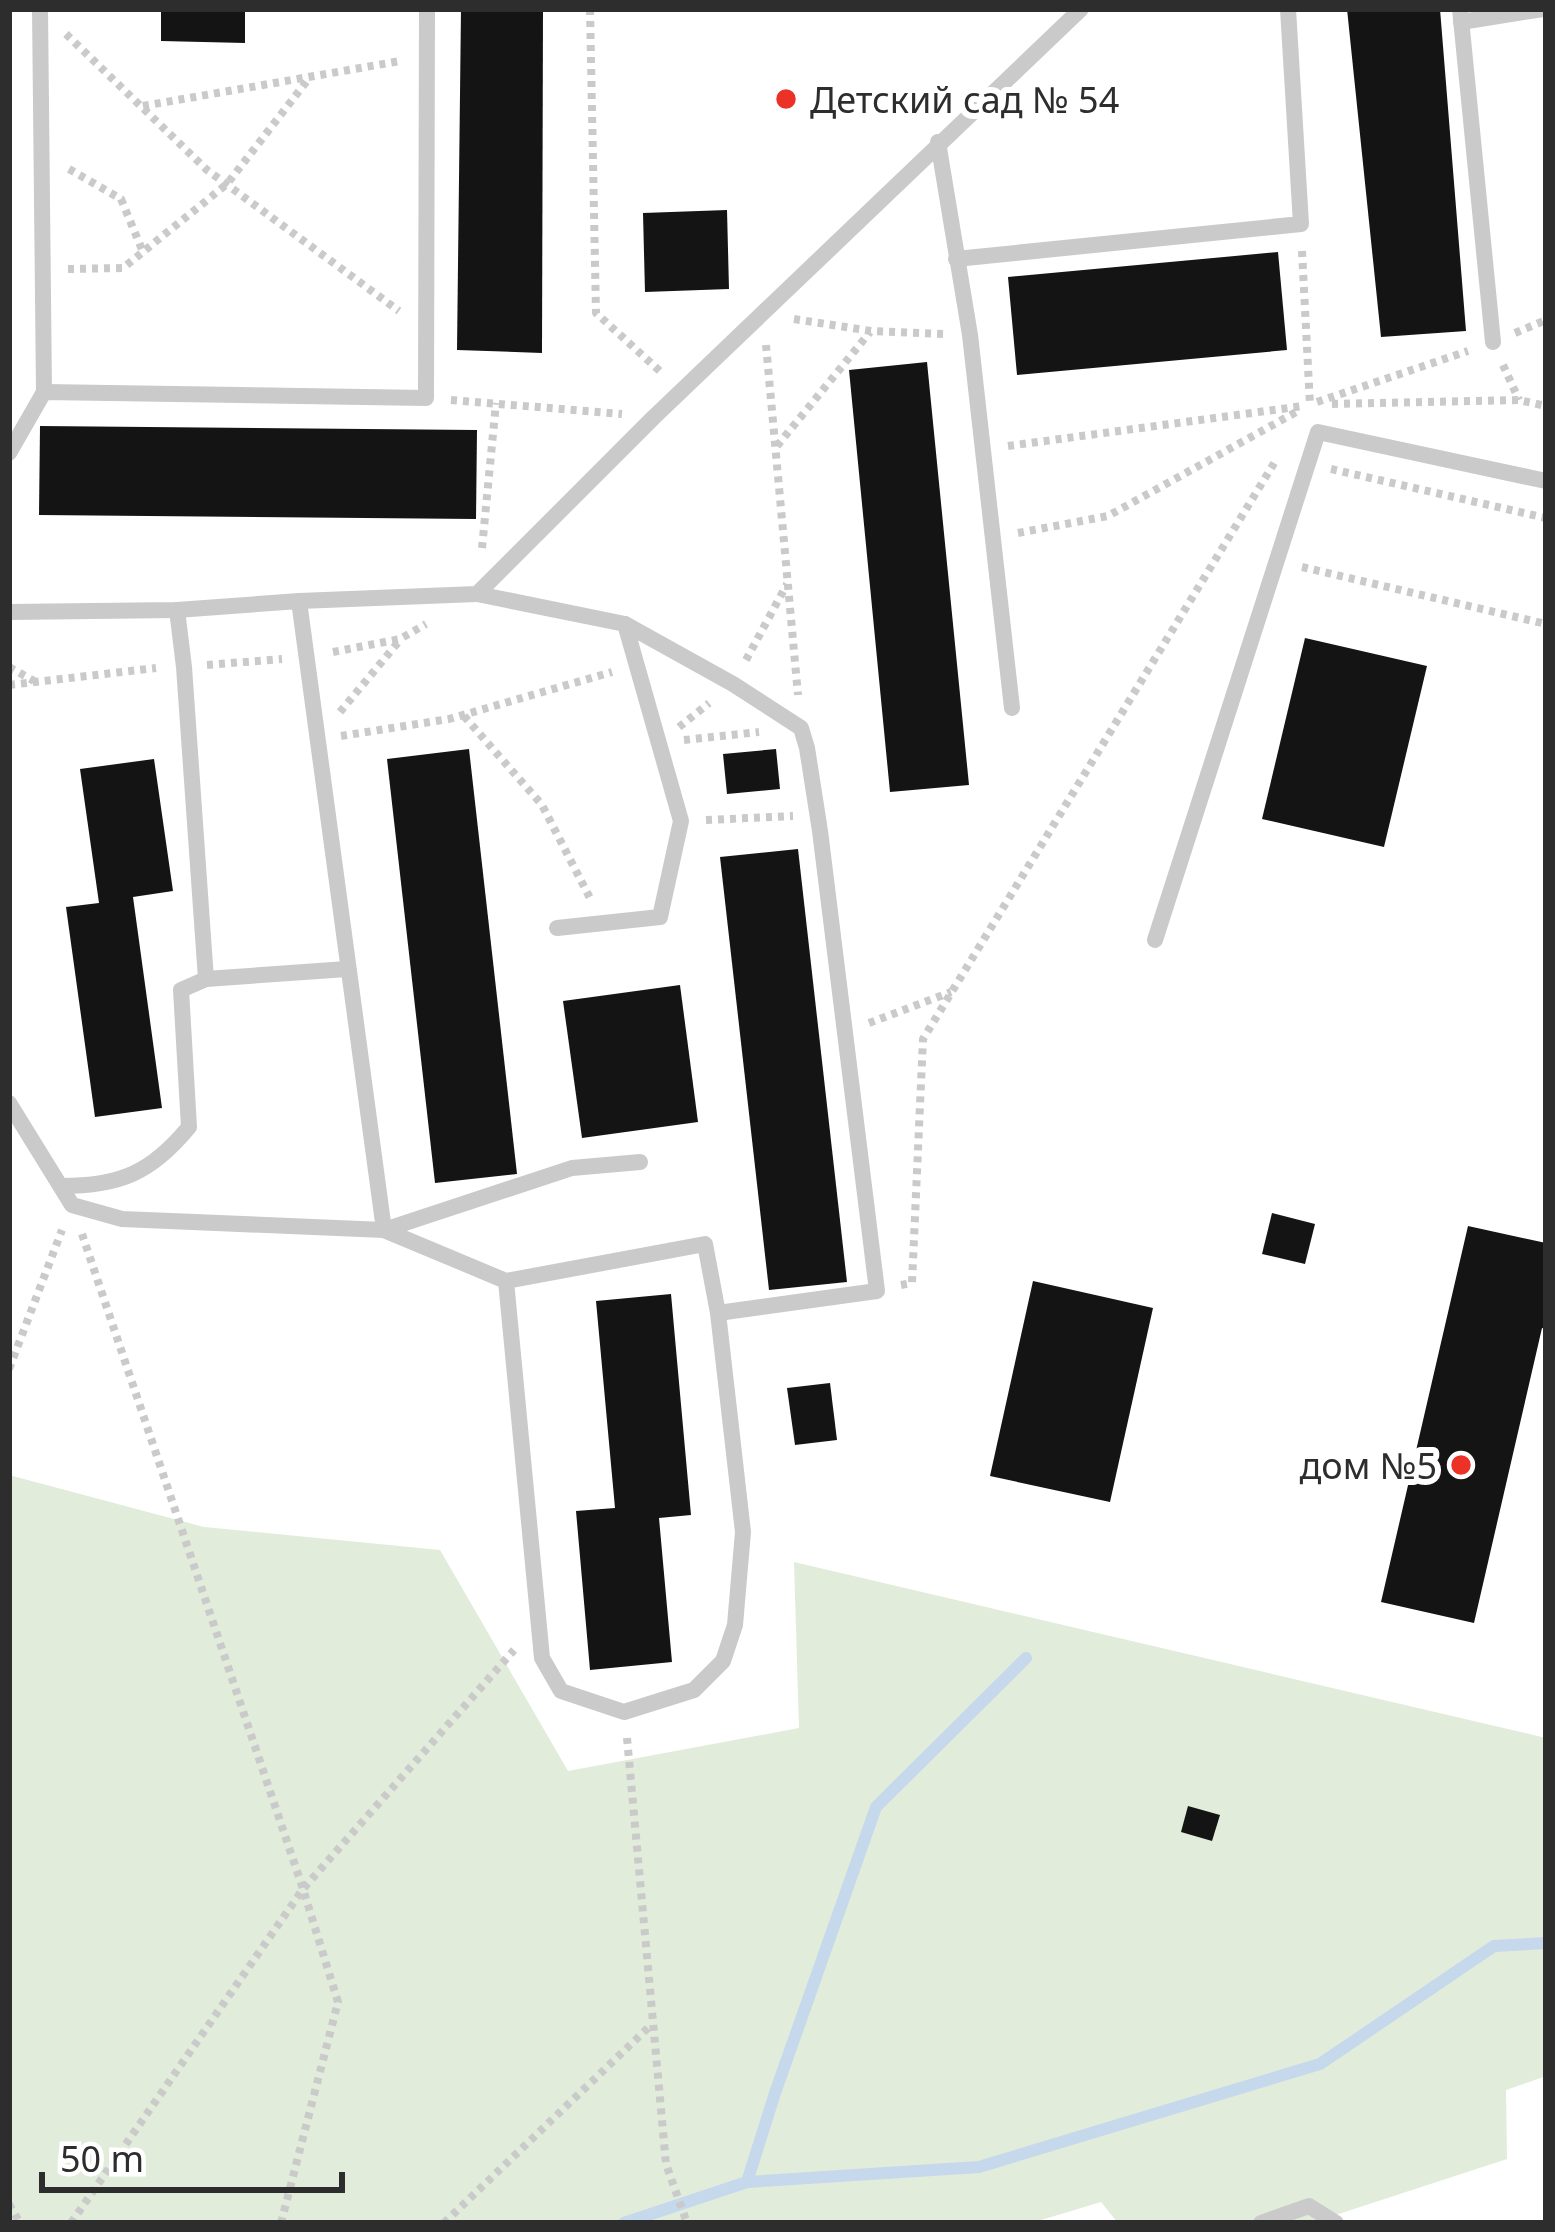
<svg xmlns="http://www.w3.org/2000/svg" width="1555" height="2232" viewBox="0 0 1555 2232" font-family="'Noto Sans',sans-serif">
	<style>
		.green { fill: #e1ecda }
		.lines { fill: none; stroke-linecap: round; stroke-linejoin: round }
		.stream { stroke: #c5d8ec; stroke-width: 12 }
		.building { fill: #141414 }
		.path { stroke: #cacaca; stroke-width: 8; stroke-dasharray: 6 6; stroke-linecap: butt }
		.service { stroke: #cacaca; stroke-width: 16 }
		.poi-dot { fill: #ec3127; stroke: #fff; stroke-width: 4.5 }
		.labels { text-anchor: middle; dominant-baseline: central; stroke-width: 12; stroke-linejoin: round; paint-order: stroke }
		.poi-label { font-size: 36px; fill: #2d2d2d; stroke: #fff; text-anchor: start }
	</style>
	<rect width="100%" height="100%" fill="#fff"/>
	<path class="green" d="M9,1475L204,1527L440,1550L568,1771L799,1728L794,1562L1546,1738V2076L1506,2090L1507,2159L1311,2223H1118L1101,2202L1031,2223H9Z"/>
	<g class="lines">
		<g class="stream">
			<path d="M747,2182L775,2093L876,1807L1026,1658"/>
			<path d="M624,2223L747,2182L979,2167L1320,2064L1494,1946L1546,1943"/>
		</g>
	</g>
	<g class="building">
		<path d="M161,9H245V43L161,41Z"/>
		<path d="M461,9H543L542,353L457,350Z"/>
		<path d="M1347,9H1440L1466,331L1381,337Z"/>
		<path d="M727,210L729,289L645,292L643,213Z"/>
		<path d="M1278,252L1287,350L1017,375L1008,277Z"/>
		<path d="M927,362L969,785L890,792L849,370Z"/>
		<path d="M40,426L477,430L476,519L39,515Z"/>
		<path d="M1305,638L1427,666L1384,847L1262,819Z"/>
		<path d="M469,749L517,1174L435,1183L387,759Z"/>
		<path d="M776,749L780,789L727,794L723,754Z"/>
		<path d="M154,759L173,891L133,897L162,1108L95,1117L66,907L99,903L80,769Z"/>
		<path d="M798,849L847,1282L769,1290L720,857Z"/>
		<path d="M680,985L698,1122L582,1138L563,1001Z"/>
		<path d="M1272,1213L1315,1224L1305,1264L1262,1254Z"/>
		<path d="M1468,1226L1546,1243V1329L1542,1328L1474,1623L1381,1602Z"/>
		<path d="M1033,1281L1153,1308L1110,1502L990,1476Z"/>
		<path d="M671,1294L691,1515L659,1518L672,1662L590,1670L576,1511L615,1508L596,1301Z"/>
		<path d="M830,1383L837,1440L795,1445L787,1388Z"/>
		<path d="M1188,1806L1220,1815L1212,1841L1181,1832Z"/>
	</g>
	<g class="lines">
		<g class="path">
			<path d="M590,9L596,313L663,374"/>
			<path d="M66,34L207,170L399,311"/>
			<path d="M143,106L400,61"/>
			<path d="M69,169L121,199L143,252"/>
			<path d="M1302,251L1310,405"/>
			<path d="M68,269L123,268L227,184L310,77"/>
			<path d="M794,319L871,331L946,334"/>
			<path d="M1515,333L1546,320"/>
			<path d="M766,345L798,695"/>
			<path d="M1503,365L1519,400"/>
			<path d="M451,400L622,414"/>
			<path d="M1317,402L1468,351"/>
			<path d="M1332,404L1519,400L1546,406"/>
			<path d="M777,446L870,332"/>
			<path d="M1008,446L1303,406"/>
			<path d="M1331,469L1546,518"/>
			<path d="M1018,533L1108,516L1298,411"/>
			<path d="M482,548L496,403"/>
			<path d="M1302,567L1546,624"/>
			<path d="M333,652L400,639L426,624"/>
			<path d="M746,660L787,584"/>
			<path d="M207,665L282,659"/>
			<path d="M9,667L34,681"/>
			<path d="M9,685L156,668"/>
			<path d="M340,712L400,640"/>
			<path d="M464,716L542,805L591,900"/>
			<path d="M679,727L709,703"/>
			<path d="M341,736L449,719L612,672"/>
			<path d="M684,740L759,732"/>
			<path d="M706,820L793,816"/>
			<path d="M869,1023L951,992"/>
			<path d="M901,1285L912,1283L923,1039L1276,460"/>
			<path d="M9,1369L62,1230"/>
			<path d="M627,1738L666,2164L687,2223"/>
			<path d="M9,2204L20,2223"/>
			<path d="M71,2223L303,1889L82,1234"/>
			<path d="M281,2223L338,2002L303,1889L514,1650"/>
			<path d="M444,2223L651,2025"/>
		</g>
		<g class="service">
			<path d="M40,9L44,392"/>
			<path d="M1460,9L1493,342"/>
			<path d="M1461,22L1543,9"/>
			<path d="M938,142L970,335L1012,708"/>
			<path d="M956,259L1301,224L1288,9"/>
			<path d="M9,453L44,392L426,398L427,9"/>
			<path d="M477,594L625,624L733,684L801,728L807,748L820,831L877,1291L718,1313"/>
			<path d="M299,601L384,1230L572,1168L640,1162"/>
			<path d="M177,610L184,667L206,979L347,969"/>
			<path d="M9,612L177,610L299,601L477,594L654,417L1081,9"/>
			<path d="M557,928L660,917L681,821L625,624"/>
			<path d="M1155,940L1318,432L1546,481"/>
			<path d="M9,1103L72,1205L122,1219L384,1230L506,1281L542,1658L561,1691L624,1712L694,1690L723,1661L735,1625L743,1532L718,1313L705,1244L506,1281"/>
			<path d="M61,1186C120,1186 151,1173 189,1127L181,990L206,979"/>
			<path d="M1261,2223L1309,2206L1336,2223"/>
		</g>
	</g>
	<g class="poi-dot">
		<circle cx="786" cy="99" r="12"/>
		<circle cx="1461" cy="1465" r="12"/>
	</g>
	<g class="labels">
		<g class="poi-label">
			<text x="810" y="99">Детский сад № 54</text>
			<text x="1437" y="1465" text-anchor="end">дом №5</text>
		</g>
	</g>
	<rect width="1555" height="2232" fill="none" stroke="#2d2d2d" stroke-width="24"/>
	<path d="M42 2172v18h300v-18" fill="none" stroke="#2d2d2d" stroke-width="6"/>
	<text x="60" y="2172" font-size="36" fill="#2d2d2d" stroke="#ffffff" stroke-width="9" paint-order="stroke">50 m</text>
</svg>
